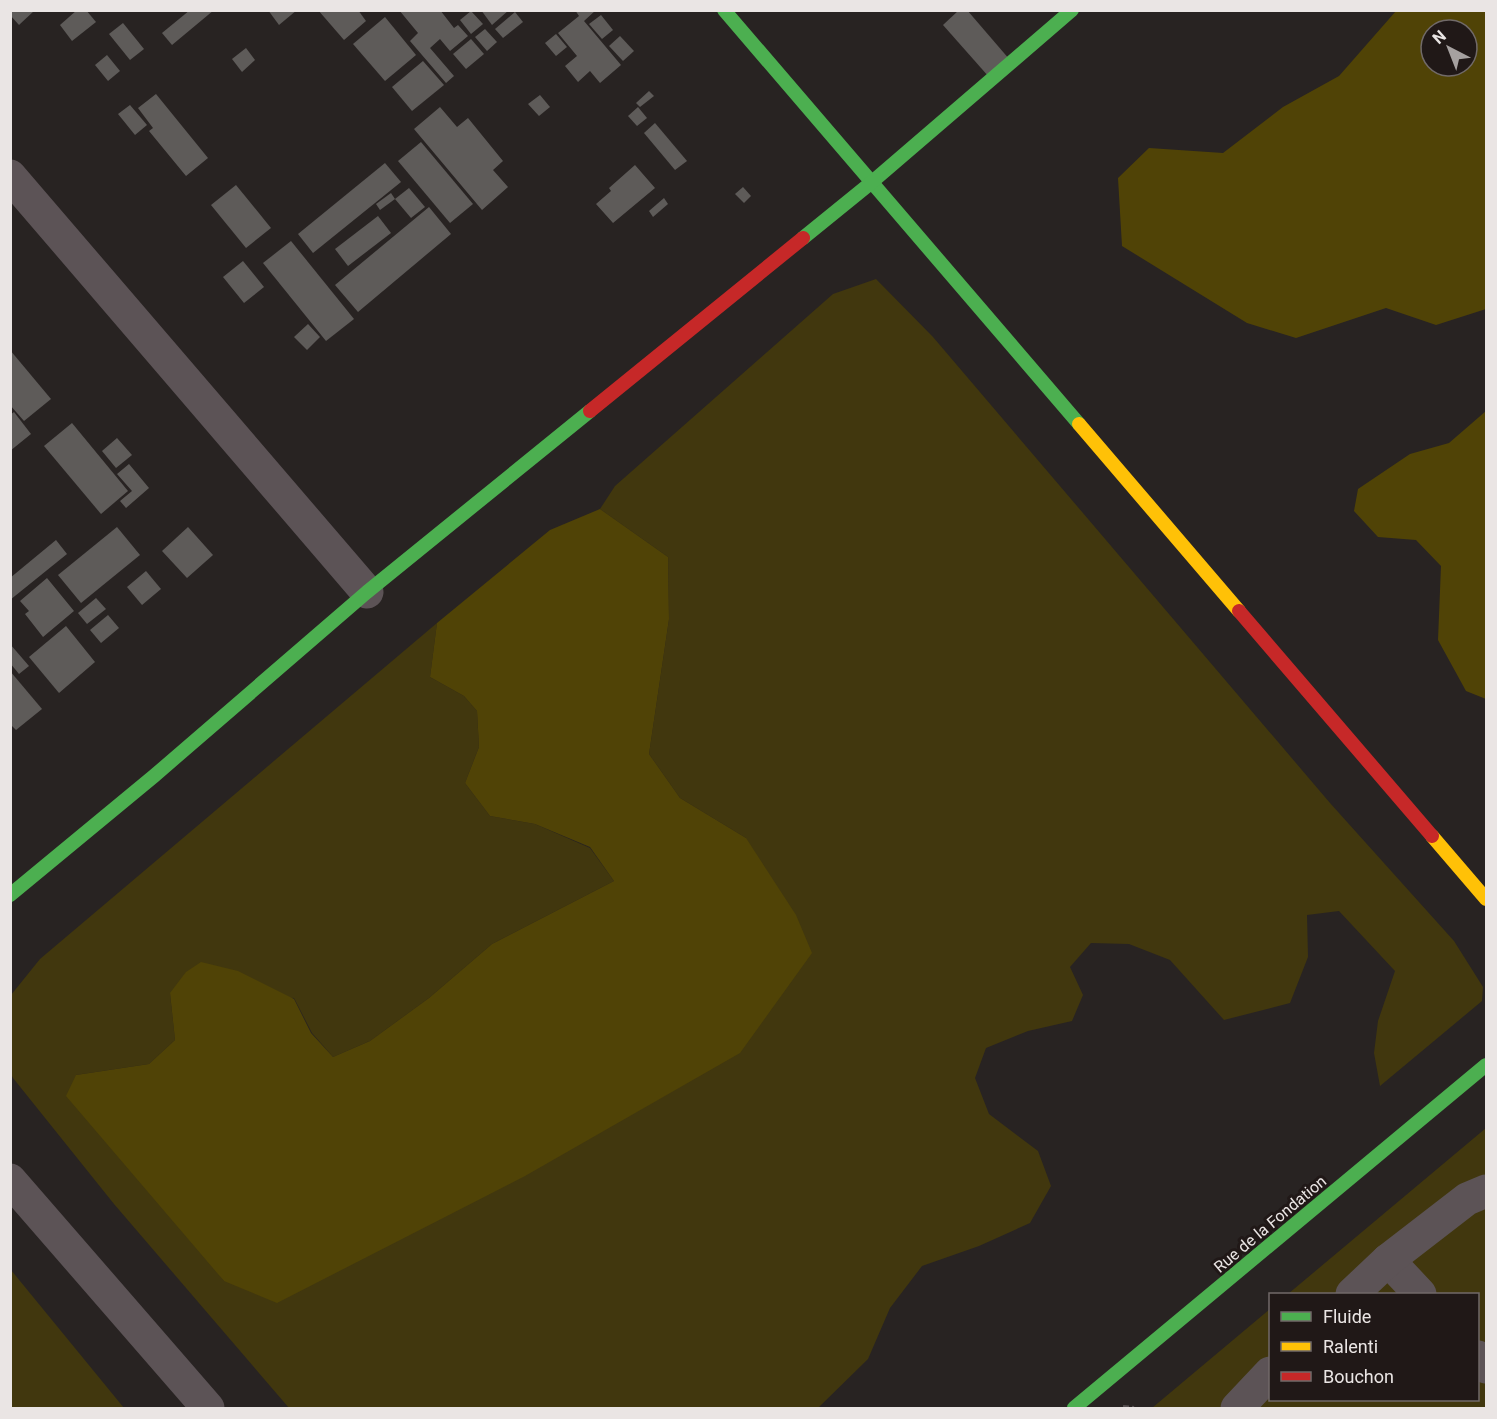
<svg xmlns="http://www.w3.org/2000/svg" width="1497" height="1419" viewBox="0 0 1497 1419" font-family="Roboto,sans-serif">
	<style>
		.green { fill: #41370e }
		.forest { fill: #504306; fill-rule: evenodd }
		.building { fill: #5e5b59 }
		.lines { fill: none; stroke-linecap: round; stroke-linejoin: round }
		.path { stroke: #585152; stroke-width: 4; stroke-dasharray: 6 3; stroke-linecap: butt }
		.street { stroke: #5c5356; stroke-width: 33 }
		.fast { stroke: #4caf50; stroke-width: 14 }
		.slow { stroke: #ffc107; stroke-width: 14 }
		.jam { stroke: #c62828; stroke-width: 14 }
		.labels { text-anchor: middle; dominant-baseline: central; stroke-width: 6; stroke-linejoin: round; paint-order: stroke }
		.street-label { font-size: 16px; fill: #eae5e4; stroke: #201817 }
	</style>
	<rect width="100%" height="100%" fill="#282322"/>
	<g class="green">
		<path d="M876,279L933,337L1330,803L1454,941L1483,987L1482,1001L1380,1086L1374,1053L1378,1021L1395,971L1339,911L1307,915L1308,957L1290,1003L1224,1020L1170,960L1129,944L1091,943L1070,967L1083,995L1072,1021L1028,1031L986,1048L975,1078L989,1114L1038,1151L1051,1186L1030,1223L979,1246L922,1266L890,1308L868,1359L818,1408H289L114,1204L13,1078L11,1074V995L40,959L437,623L430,677L464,696L477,711L479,747L465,783L490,816L535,824L590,848L614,881L492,944L429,998L370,1041L333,1057L312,1033L294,998L170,993L175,1040L149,1064L76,1075L224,1281L746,838L680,798L649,754L669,619L668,557L600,509L615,486L833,294Z"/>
		<path d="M1486,1128V1408H1152L1270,1309V1400H1478V1294H1288Z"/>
		<path d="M11,1270L124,1408H11Z"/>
	</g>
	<g class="forest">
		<path d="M1396,11H1486V309L1436,325L1386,308L1296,338L1247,323L1122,246L1118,178L1149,148L1223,153L1283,107L1339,76ZM1431,30H1467V66H1431Z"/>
		<path d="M1486,411V699L1466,691L1438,640L1441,566L1416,540L1378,537L1354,511L1358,489L1410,454L1449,443Z"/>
		<path d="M600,509L668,557L669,619L649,754L680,798L746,838L796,915L812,953L740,1053L525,1176L277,1303L224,1281L66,1096L76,1075L149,1064L175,1040L170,993L186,972L201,962L238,971L294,999L311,1033L333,1057L370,1041L429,998L492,944L614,881L590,847L535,824L490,816L465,783L479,747L477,711L464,696L430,677L437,623L550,530Z"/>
	</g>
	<g class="building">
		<path d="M10,10H35L19,25L10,15Z"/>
		<path d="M77,10H86L96,22L72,41L60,25Z"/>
		<path d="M190,10H214L172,45L162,33Z"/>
		<path d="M268,10H297L279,25Z"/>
		<path d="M318,10H358L366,21L344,40Z"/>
		<path d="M399,10H440L454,28L458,25L468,36L450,51L440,39L430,48L454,76L446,83L410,41L418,33Z"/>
		<path d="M481,10H509L492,25Z"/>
		<path d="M575,10H596L584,21L621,65L600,83L590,71L578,82L565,66L577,56L558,33L579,16Z"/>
		<path d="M959,10H967L1010,60L989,77L943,25Z"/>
		<path d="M471,11L483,24L471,34L460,20Z"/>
		<path d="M515,12L523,22L503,38L495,29Z"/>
		<path d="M601,15L613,30L602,39L589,24Z"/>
		<path d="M385,17L416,55L385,81L353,44Z"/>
		<path d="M123,23L144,49L130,60L109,34Z"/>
		<path d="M485,29L497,42L487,51L475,37Z"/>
		<path d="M556,34L567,47L556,56L545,43Z"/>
		<path d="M620,36L634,51L623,61L609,46Z"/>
		<path d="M471,39L484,54L466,69L453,54Z"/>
		<path d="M246,48L255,60L242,72L232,59Z"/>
		<path d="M107,55L120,71L108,81L95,65Z"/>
		<path d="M423,61L444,85L412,111L392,87Z"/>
		<path d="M649,91L654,96L640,107L636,103Z"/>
		<path d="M156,94L208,158L186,176L149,131L153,128L138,108Z"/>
		<path d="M540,95L550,107L539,116L528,104Z"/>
		<path d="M130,105L147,125L135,135L118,114Z"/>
		<path d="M440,107L457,127L468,118L503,161L493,170L508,187L482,210L414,129Z"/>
		<path d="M638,107L647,118L637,126L628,116Z"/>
		<path d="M655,123L687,161L675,170L644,133Z"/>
		<path d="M421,142L473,204L450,223L398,161Z"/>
		<path d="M385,163L401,182L313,253L298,234Z"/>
		<path d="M635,165L655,188L613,223L596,204L611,191L609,188Z"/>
		<path d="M236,185L271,228L246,248L211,205Z"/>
		<path d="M743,187L751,196L744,203L735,194Z"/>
		<path d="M409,188L425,207L411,218L395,199Z"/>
		<path d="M391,193L395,199L380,210L376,204Z"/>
		<path d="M664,198L668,204L653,217L649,211Z"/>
		<path d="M429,207L451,234L358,312L335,285Z"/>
		<path d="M378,216L391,233L348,266L335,249Z"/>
		<path d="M291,241L354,319L326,341L263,263Z"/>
		<path d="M243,261L264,287L244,303L223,277Z"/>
		<path d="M308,324L320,337L307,350L294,337Z"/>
		<path d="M10,350L51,399L24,421L10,405Z"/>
		<path d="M14,412L31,434L10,451V415Z"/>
		<path d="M72,423L128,491L101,514L44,446Z"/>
		<path d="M117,438L132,455L116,468L102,451Z"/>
		<path d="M129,464L149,488L126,508L120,501L132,491L117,474Z"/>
		<path d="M117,527L140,555L81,603L58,575Z"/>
		<path d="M188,527L213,555L187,578L162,551Z"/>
		<path d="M56,540L67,554L10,600V578Z"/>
		<path d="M146,571L161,589L142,605L127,587Z"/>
		<path d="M47,578L74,611L43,637L25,614L29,611L20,601Z"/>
		<path d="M96,598L106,609L87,624L78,613Z"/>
		<path d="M108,615L119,628L101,643L90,630Z"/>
		<path d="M66,626L95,662L59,693L29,657Z"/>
		<path d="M10,644L29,666L19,674L10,663Z"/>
		<path d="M10,671L42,709L16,730L10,724Z"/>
	</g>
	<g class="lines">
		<path class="path" d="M1123,1407L1134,1408"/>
		<g class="street">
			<path d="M10,176L367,592"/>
			<path d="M10,1180L208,1408"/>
			<path d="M1388,1260L1420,1294"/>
			<path d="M1352,1294L1388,1260L1467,1199L1486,1191"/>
			<path d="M1478,1357L1486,1367"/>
			<path d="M1237,1408L1270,1373"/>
		</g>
		<g class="fast">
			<path d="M724,10L1079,424"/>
			<path d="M803,238L872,182L1072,10"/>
			<path d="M10,895L154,776L367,592L590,411"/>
			<path d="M1074,1408L1486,1065"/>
		</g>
		<g class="slow">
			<path d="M1079,424L1239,611"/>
			<path d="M1432,836L1486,899"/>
		</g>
		<g class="jam">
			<path d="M590,411L803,238"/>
			<path d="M1239,611L1432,836"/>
		</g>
	</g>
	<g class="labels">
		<g class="street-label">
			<text transform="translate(1270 1224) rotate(-40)">Rue de la Fondation</text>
		</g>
	</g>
	<rect width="1497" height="1419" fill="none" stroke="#eae5e4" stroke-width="24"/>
	<rect x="1269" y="1293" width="210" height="108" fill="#201817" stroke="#716a69" stroke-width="1.5"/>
	<rect x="1281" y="1312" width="30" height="9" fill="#4caf50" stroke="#716a69" stroke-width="1.5"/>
	<text x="1323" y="1323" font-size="18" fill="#eae5e4">Fluide</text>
	<rect x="1281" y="1342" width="30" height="9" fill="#ffc107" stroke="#716a69" stroke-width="1.5"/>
	<text x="1323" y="1353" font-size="18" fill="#eae5e4">Ralenti</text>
	<rect x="1281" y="1372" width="30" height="9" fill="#c62828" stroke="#716a69" stroke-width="1.5"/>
	<text x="1323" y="1383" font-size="18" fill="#eae5e4">Bouchon</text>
	<g transform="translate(1449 48) rotate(318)"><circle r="28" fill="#201817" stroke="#716a69" stroke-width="1.5"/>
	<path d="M0-4.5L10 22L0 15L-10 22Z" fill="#a6a1a0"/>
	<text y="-9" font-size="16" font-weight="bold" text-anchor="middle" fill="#eae5e4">N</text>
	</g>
</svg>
